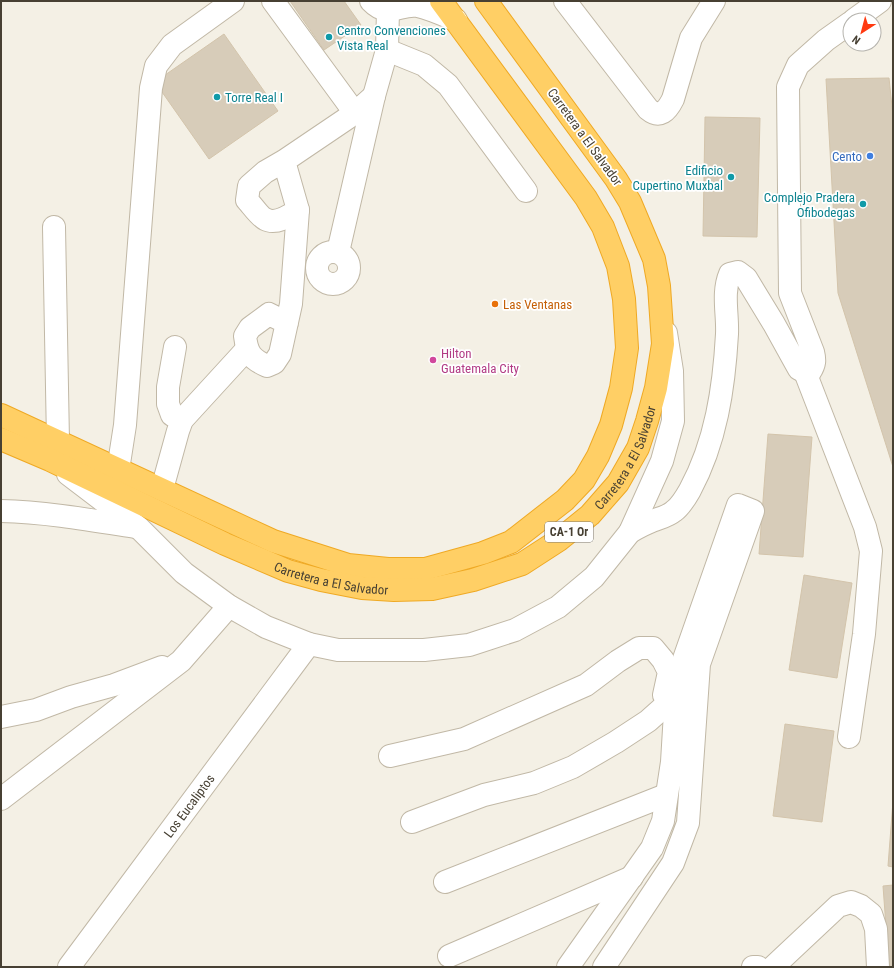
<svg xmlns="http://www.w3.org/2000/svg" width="894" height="968" viewBox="0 0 894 968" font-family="'Roboto Condensed',sans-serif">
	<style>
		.building { fill: #d7ccb9; stroke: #d3c4ab }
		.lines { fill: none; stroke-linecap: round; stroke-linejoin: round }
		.minor-casing { stroke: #c1b8a6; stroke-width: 24 }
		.highway-casing { stroke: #efa924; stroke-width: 24 }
		.minor { stroke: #fff; stroke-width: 22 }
		.highway { stroke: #ffcf65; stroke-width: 22 }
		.culture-dot { fill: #0f9aa8; stroke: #fff; stroke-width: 1.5 }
		.shop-dot { fill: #3f7fe0; stroke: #fff; stroke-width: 1.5 }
		.food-dot { fill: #e8710a; stroke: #fff; stroke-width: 1.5 }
		.hotel-dot { fill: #d1479c; stroke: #fff; stroke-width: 1.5 }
		.labels { text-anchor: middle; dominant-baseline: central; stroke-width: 3.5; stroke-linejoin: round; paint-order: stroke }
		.shield { fill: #fff; stroke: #7e7970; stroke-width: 1 }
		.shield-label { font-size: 12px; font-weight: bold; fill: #474033 }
		.culture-label { font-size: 13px; fill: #0d838f; stroke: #fff; text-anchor: start }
		.street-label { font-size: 13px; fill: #474033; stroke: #fff }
		.shop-label { font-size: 13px; fill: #366cbe; stroke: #fff; text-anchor: end }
		.food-label { font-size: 13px; fill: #c56008; stroke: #fff; text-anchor: start }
		.hotel-label { font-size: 13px; fill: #b23c85; stroke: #fff; text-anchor: start }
	</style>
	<rect width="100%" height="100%" fill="#f4f0e5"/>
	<g class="building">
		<path d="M290,1H344L361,25L324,50Z"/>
		<path d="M224,34L278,111L209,159L155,82Z"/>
		<path d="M889,78L893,116V467L838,293L826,79Z"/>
		<path d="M705,117L760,118L757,237L703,236Z"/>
		<path d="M768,434L812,437L803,557L759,554Z"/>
		<path d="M804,575L852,583L837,678L789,670Z"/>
		<path d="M785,724L834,731L822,822L773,816Z"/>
		<path d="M893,801V867L888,866Z"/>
		<path d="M893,885V967H889L883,886Z"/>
	</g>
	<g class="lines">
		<g class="minor-casing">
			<g id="minor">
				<path d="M273,1L355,113"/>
				<path d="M371,1C388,19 400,3 418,6C431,9 444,15 456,20"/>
				<path d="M565,1L648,109C660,119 667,111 673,99L691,38L714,1"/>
				<path d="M854,20L880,1"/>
				<path d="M387,50L424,65L448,85L526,191"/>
				<path d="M284,161L298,210C289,216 276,225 265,219C260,217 251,204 247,200L249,186L265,172L284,161L355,113L374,96"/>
				<path d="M54,227L58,441"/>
				<path d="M338,252L374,96L387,50L388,10"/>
				<circle cx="333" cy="268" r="16"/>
				<path d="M287,323L269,314L250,328L245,336C247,353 251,359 267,366L274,363L280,354L291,304L298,210"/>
				<path d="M175,347L168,387V404L172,415L182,420"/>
				<path d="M805,372L865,527L871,551L864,634L849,737"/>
				<path d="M118,470L125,425L151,88L156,66L172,45L233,1"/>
				<path d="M68,474L139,528L184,573L229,606L266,627L309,644L338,650H424L469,645L515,630L558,607L594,577L630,532L662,461L673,421L672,371L666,333"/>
				<path d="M162,489L178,431L182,420L247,349"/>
				<path d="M1,511C46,512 91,520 135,527"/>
				<path d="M630,532C637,528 644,524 652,521C659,518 667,517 674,511C681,506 686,497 690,490C716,442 724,388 727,334C728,314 722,293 730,274L738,272L746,278L774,324L795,362L799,369L805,372H810C815,364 815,360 813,352L790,293L788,87L798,65L826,40L850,23"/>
				<path d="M1,717L36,710L71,697L114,685L162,667"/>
				<path d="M390,756L464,739L586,685L618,661L639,648H653L663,660L669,672L664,695"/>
				<path d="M1,799L181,661L229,606"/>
				<path d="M412,822L484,795L534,783L573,767L616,742L648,721L676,696"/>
				<path d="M445,882L666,795"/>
				<path d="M449,956L632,877"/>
				<path id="s1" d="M69,967L309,644"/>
				<path d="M568,967L652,848L663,821L672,762L676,696L684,659L738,505L753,511L699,664L688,823L673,863L604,967"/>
				<path d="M753,967H758"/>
				<path d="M773,967L838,906L851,902L861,906L871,914L876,929L878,967"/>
			</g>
		</g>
		<g class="highway-casing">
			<g id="highway">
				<path d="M1,415L273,541L348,565L388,569H425L483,553L511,542L565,500L584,480L598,456L611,425L621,388L627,348L624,299L618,266L603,227L586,198L441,1"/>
				<path id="s2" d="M1,439L50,460L225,544L288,571L321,580L362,588L394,590L432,589L473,580L522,564L559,540L590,515L618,483L638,448L647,421L656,388L663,344L659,286L654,259L630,202L616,179L486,1"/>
			</g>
		</g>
		<use href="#minor" class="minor"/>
		<use href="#highway" class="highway"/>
	</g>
	<g class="culture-dot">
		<circle cx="329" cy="37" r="4"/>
		<circle cx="217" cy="97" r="4"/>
		<circle cx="731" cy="177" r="4"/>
		<circle cx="863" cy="204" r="4"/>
	</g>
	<circle class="shop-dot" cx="870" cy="156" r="4"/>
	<circle class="food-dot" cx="495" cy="304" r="4"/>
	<circle class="hotel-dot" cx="433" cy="360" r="4"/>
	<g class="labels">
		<rect class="shield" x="545" y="522" width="48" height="20" rx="3"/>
		<g class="shield-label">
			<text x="569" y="532">CA-1 Or</text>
		</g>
		<g class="culture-label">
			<text x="337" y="30">Centro Convenciones<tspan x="337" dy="15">Vista Real</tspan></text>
			<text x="225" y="97">Torre Real I</text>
			<text x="723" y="170" text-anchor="end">Edificio<tspan x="723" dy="15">Cupertino Muxbal</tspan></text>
			<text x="855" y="197" text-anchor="end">Complejo Pradera<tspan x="855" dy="15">Ofibodegas</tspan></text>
		</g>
		<g class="street-label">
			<text transform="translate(585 137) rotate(54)">Carretera a El Salvador</text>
			<text stroke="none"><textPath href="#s2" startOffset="708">Carretera a El Salvador</textPath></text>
			<text stroke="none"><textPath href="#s2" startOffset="360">Carretera a El Salvador</textPath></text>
			<text stroke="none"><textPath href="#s1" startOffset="201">Los Eucaliptos</textPath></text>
		</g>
		<g class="shop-label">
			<text x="862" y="156">Cento</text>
		</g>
		<g class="food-label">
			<text x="503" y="304">Las Ventanas</text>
		</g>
		<g class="hotel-label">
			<text x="441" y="353">Hilton<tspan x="441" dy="15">Guatemala City</tspan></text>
		</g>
	</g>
	<rect width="894" height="968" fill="none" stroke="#474033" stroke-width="4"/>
	<g transform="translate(862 32) rotate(216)"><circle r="19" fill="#ffffff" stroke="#b5b3ad"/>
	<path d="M0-3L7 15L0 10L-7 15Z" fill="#ff3a11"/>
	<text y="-6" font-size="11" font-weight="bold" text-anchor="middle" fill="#474033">N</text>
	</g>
</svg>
